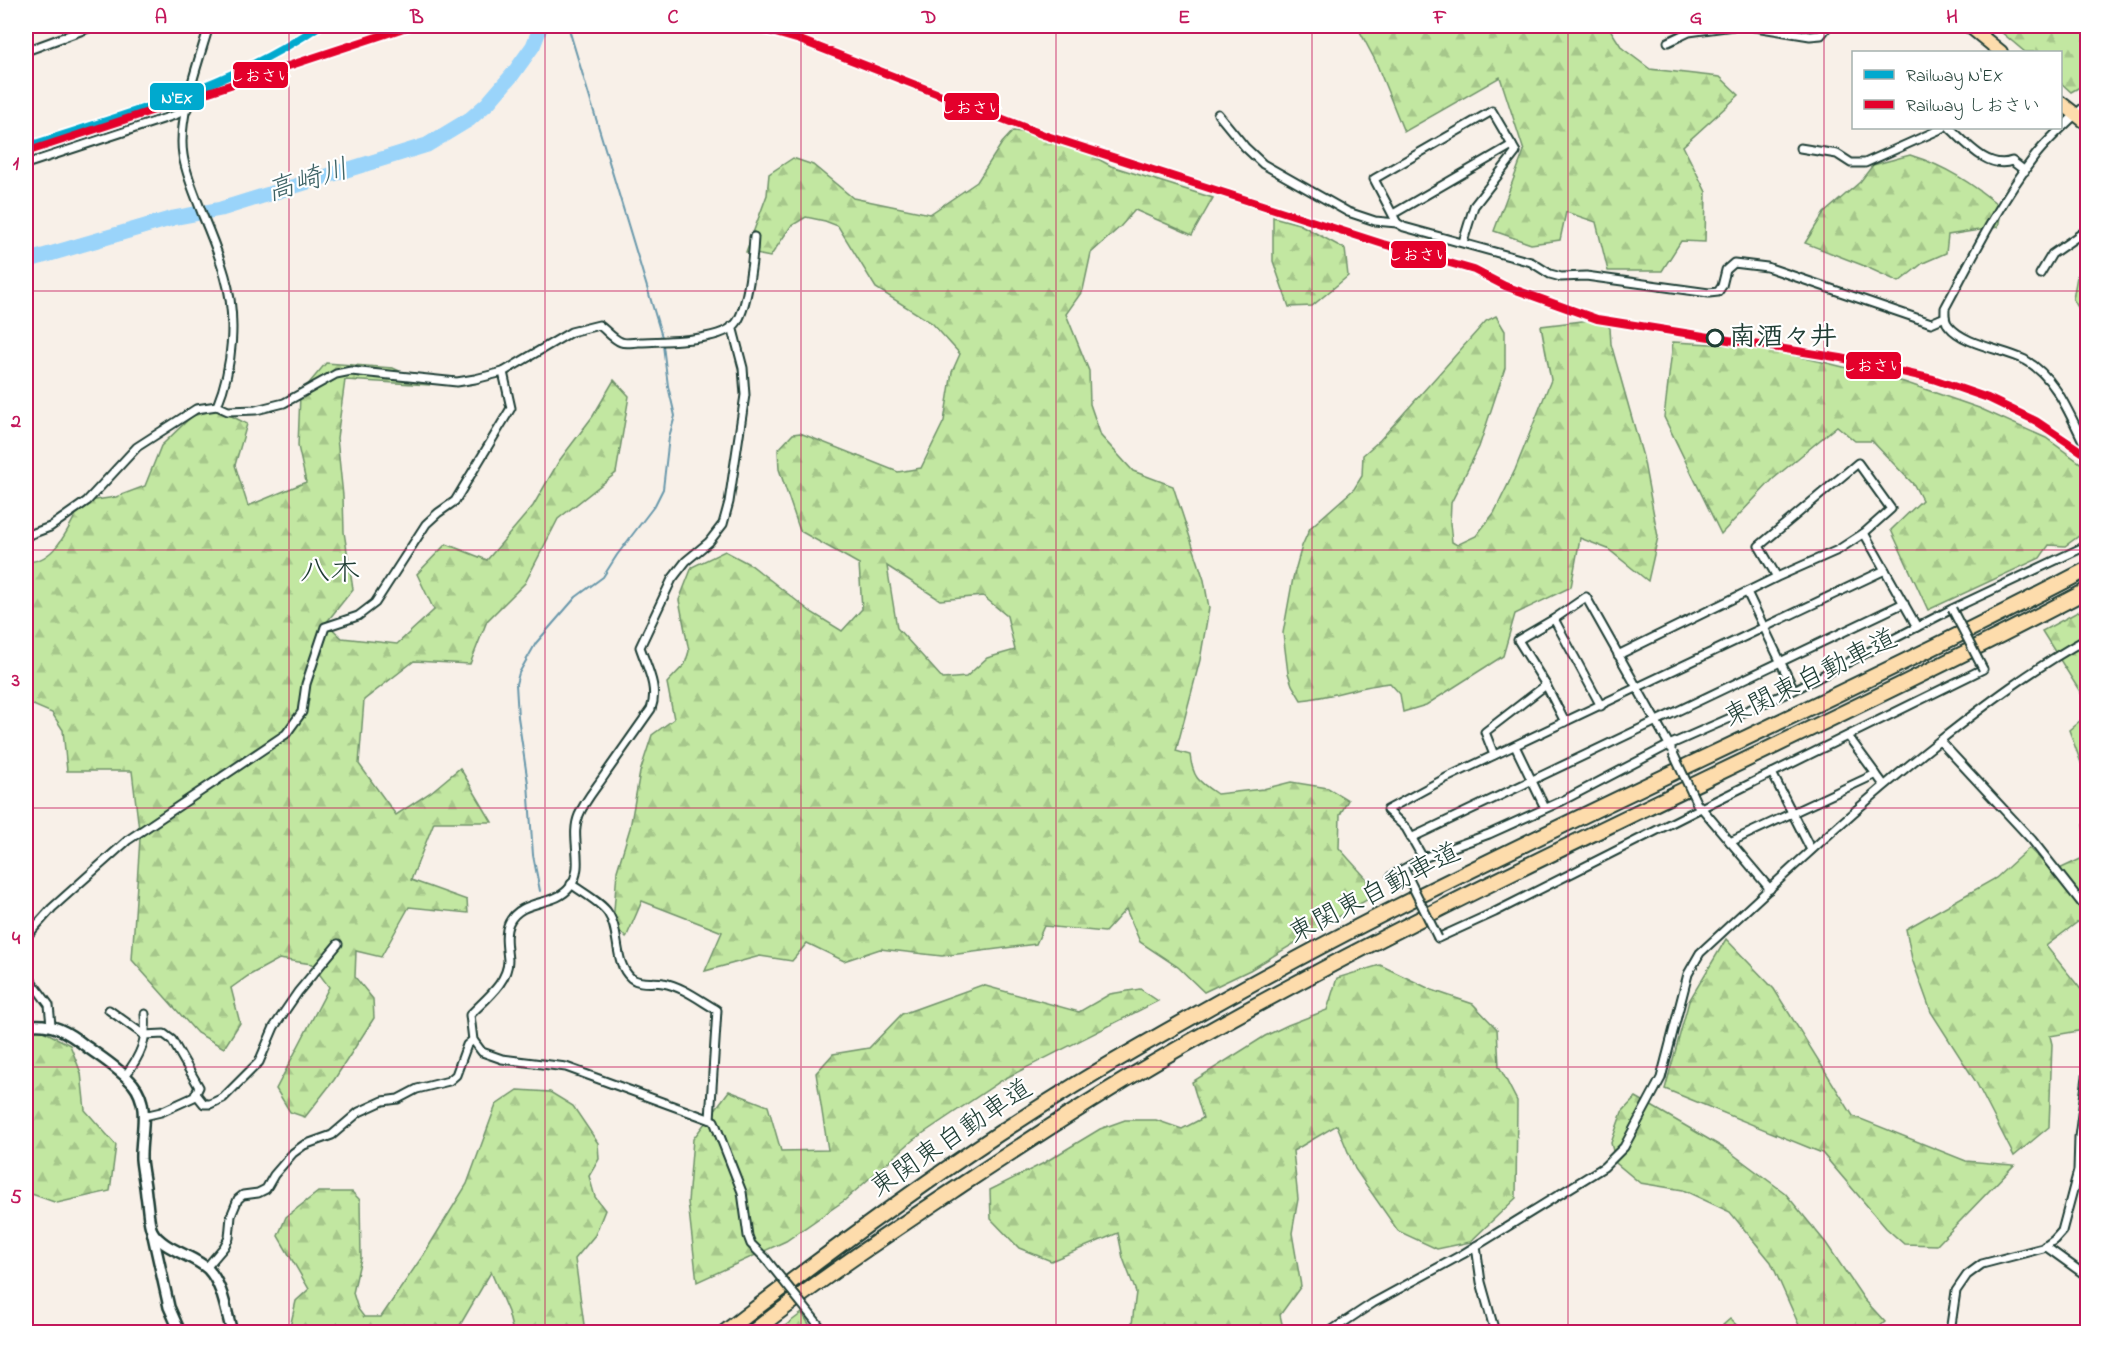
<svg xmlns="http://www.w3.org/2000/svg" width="2113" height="1358" viewBox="0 0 2113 1358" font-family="'Indie Flower','Klee One',sans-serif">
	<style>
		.forest { fill: url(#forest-firs); stroke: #70926a; stroke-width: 1.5; fill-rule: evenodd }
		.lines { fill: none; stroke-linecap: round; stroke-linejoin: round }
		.stream { stroke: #6998ab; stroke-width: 2 }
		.river { stroke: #9ad4fa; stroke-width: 15 }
		.minor-casing { stroke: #1f3d34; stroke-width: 11 }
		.tertiary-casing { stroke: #1f3d34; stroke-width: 14 }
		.primary-casing { stroke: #1f3d34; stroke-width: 16 }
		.motorway-casing { stroke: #1f3d34; stroke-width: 18 }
		.minor { stroke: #fff; stroke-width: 7 }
		.tertiary { stroke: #fff; stroke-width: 9 }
		.primary { stroke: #fddcac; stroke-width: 12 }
		.motorway { stroke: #fddcac; stroke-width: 14 }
		.minor-bridge-casing { stroke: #1f3d34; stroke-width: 11; stroke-linecap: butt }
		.minor-bridge { stroke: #fff; stroke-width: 7 }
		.rail-1-casing { stroke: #fff; stroke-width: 12 }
		.rail-2-casing { stroke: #fff; stroke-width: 12 }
		.rail-1 { stroke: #00a9ce; stroke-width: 8 }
		.rail-2 { stroke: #e4002b; stroke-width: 8 }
		.grid { fill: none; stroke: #c2185b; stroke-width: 1.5; stroke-opacity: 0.55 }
		.stop-dot { fill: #fff; stroke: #1f3d34; stroke-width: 3 }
		.labels { text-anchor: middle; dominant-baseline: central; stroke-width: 4.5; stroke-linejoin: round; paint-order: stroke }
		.stop-label { font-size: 27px; font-weight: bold; fill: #1f3d34; stroke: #fff; text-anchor: start }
		.street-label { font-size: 27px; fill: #1f3d34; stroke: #fff }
		.water-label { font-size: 28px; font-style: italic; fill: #3e6366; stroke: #fff }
		.quarter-label { font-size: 30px; fill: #1f3d34; stroke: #fff }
		.line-badge { stroke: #fff; stroke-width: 2 }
		.badge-label { font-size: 16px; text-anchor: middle; font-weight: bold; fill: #fff }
		.neatline { fill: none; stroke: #c2185b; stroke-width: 2 }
		.grid-label { font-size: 20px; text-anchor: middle; font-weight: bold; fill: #c2185b }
	</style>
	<defs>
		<pattern id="forest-firs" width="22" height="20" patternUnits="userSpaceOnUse" patternTransform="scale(1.5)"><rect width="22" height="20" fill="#c2e7a1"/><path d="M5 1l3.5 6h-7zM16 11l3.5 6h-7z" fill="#a6c78b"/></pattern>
	</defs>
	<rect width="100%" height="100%" fill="#f8f0e8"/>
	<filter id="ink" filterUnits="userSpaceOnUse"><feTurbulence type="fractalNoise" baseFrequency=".0167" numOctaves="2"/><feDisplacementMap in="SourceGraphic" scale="12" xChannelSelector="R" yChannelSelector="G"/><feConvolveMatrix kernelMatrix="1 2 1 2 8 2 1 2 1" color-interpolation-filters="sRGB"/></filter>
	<g filter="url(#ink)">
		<g class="forest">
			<path d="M1357,26H1608L1622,48L1650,69L1720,77L1739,95L1683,146L1706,192L1705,242L1681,241L1662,271H1608L1596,222L1566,212L1560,240L1531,244L1494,231L1524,151L1500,77L1404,132L1375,60Z"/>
			<path d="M1994,26H2087V83L2071,92L2061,83L2060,52H2025Z"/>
			<path d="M1013,131L1056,136L1111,166L1213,198L1192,235L1135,210L1120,227L1091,253L1083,290L1066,314L1089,371L1090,404L1101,436L1133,471L1173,486L1204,580L1209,608L1200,660L1176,751L1190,755C1193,778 1198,781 1217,794L1263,789L1291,782L1328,788L1348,800L1340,815L1339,848L1366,878L1370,898L1250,970L1204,992L1178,967L1140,942L1126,909L1105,932L1044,926L1036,944L942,956L880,949L844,961L807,943L792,961L760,956L705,971L722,932L642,901L626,938L613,924L617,871L630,828L640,772L652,735L674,719L667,683L685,664L689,651L679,600L692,567L725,551L751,565L811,612L842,631L862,609L859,564L800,531L779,469L778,450L793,434L800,433L898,472L921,468L944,421L952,372L960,354L932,323L876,288L838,226L825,221L806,217L791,226L770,257L746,252L767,195L769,174L793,158L813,165L853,198L930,214L977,182L1002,143ZM887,566L940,600L983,596L1007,616L1015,650L987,658L966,677L943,679L897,628Z"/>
			<path d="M1910,155C1946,166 1973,184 2002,208L1998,227L1948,235L1946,253L1923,263L1899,282L1862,265L1805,243L1824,213L1860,182L1873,165Z"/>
			<path d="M1273,217L1299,224L1345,249L1348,276L1312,306L1289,307L1273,261Z"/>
			<path d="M2087,262H2088L2087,322L2073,299L2079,265Z"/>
			<path d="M1496,316L1505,331V368L1479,447L1451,503L1450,523L1452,542L1457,545L1476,536L1494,513L1515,470L1551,380L1541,326L1599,319L1610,328L1611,344L1643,457L1658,537L1648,581L1608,549L1580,538L1571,587L1515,614L1503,656L1426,705L1403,712L1400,694L1390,683C1360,686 1331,697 1301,700L1292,685L1288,673L1283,633L1293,578L1302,546L1310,528L1354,489L1362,476L1363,455L1380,440L1486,321Z"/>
			<path d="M1673,342L1749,346L1827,363L1904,382L1979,408L2046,438L2087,468V530L2065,546L2049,545L2040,558L1928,610L1891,530L1922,500L1914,485L1872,441H1855L1837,426L1773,479L1721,534L1664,417Z"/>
			<path d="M326,363L393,368L430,385L345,380L337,438L343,496L344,532L353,589L326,623L342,638L397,644L434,610L417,574L446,544L487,560L533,506L559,461L593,416L614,380L629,396L616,473L558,519L525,583L487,621L470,664L414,661L364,700L359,764L396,815L431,792L460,768L492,822H434L411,880L467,900L468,913L409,907L381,957L356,951L355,977L373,999L374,1018L334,1080L305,1117L290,1112L276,1089L329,987L312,964L279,959L248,976L231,988L240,1023L224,1048L197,1033L132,960L140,838L132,771H67L63,730L52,713L31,704L26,707V561C55,565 71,523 82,502L116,497L145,486L161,446L192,416L218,409L247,424L235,465L248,506L306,482L298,446L300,394Z"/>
			<path d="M2087,607V703L2042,631Z"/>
			<path d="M2087,715V779L2069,730Z"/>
			<path d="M2087,820V915L2046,946L2087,997V1025L2078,1031L2050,1036L2052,1044L2049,1127L2014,1156L1976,1082L1931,1012L1912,959L1906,929L1996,878L2029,848L2053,872L2087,856L2083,824Z"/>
			<path d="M1726,939L1774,989L1853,1116L1966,1161L2014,1165L1937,1245L1904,1244L1886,1228L1822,1153L1665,1089L1689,1001Z"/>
			<path d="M1380,965L1432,990L1473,1004L1497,1029L1499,1066L1517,1101L1516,1198L1470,1242L1437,1249L1398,1231L1355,1169L1337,1125L1293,1151L1298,1199L1292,1233L1301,1286L1280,1315L1284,1332H1131L1136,1292L1123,1258L1118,1233L1051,1261L1019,1248L991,1219L990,1190L1042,1164L1100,1129L1125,1120H1156L1182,1129L1203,1118L1192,1082L1265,1036L1288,1025L1327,1010L1337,978Z"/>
			<path d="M982,985L1079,1012L1110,994L1140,989L1158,1001L1004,1079L913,1140L845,1200L786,1241L697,1282L688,1202L693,1139L729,1091L768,1106L781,1151L828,1150L816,1073L833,1054L869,1048L902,1014Z"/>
			<path d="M28,1023L70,1045L81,1073L85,1110L116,1145L110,1191L57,1203L26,1192V1025Z"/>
			<path d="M518,1090L550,1092L573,1106L598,1143L599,1159L589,1176L595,1197L605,1210L595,1235L575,1259L585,1332H513L508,1312L491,1272L456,1332H296L290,1327L296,1301L309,1289L278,1236L286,1217L318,1192H352L360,1200L361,1258L353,1293L358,1309L364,1317H381L424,1254L467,1184L496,1105Z"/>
			<path d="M1636,1097L1727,1150L1785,1193L1826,1243L1864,1299L1885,1322L1873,1332H1802L1771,1262L1730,1212L1683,1190L1640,1183L1616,1163L1611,1143L1622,1112Z"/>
			<path d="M802,1313L814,1332H777Z"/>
			<path d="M1730,1319L1744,1332H1715Z"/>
		</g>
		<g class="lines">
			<g class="stream">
				<path d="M26,108L33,130"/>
				<path d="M540,891L533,855L528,783L518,717L516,684L519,673L536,643L576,597L603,577L617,555L655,505L663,489L669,437L675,416L668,386L662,337L568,26"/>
			</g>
			<path class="river" d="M26,261L173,218L221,209L427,145L470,119L488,103L513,74L533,46L541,26"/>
			<g class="minor-casing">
				<g id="minor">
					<path d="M209,26C199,60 177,120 183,155C186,176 196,196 203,216C211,235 219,255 225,276C237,317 233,367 217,406"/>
					<path d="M1749,26L1810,36L1821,35L1828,26"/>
					<path d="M1668,42L1689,32L1733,26"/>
					<path d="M26,51L94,26"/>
					<path d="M2088,103C2070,120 2050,137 2035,156C1999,203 1973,256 1945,308C1945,315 1944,321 1949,326C1964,345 2003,349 2025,360C2058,378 2071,419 2088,451"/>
					<path d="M1218,114L1245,147L1263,164L1348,212L1375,221L1397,223L1404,227L1531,262L1550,274L1561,277L1586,276L1709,293L1718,292L1722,286L1726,270L1734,263L1767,267L1931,323L1945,317"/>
					<path d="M1950,128C1966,143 1988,170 2012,161L2025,171"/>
					<path d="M1800,148L1837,154L1851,163H1865L1943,128"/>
					<path d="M26,164L175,115L187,109"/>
					<path d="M1393,214L1512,145"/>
					<path d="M1397,223L1374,179L1492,111L1516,152L1474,206L1463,242"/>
					<path d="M2040,274L2052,254L2088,229"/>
					<path d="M732,326L743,368L745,395L729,502L723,524L709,542L686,561L672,579L640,647C647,668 659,688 651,709C636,730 621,752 606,773C597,787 585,800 579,815C569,838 586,865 570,887C555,907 521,898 509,923C504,934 507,948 508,960C508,983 485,999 470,1015L473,1040L482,1052L502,1059L566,1067L714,1121L742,1192L748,1236L751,1244L765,1258"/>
					<path d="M1864,533L1917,627"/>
					<path d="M26,536L50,527L87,501L137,447L196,409L217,406L228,411L256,410L284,403L336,374L351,371L457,382L475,379L503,372L571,332L599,325C606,330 613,339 621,342C625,344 634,342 639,342C661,341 724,342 737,322C748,305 753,258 754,237"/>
					<path d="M1885,570L1446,778L1387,810L1406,828L1423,858L1489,834L1562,801L1669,745L1794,690L1952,609L2088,545"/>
					<path d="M1747,592L1794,690"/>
					<path d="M1554,619L1601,706"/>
					<path d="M1618,655L1777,577L1838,550L1864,533L1891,509L1858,463L1759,546L1777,577"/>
					<path d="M1565,722L1546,685L1518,640L1554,619L1586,597L1671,748"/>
					<path d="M1848,736L1884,785"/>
					<path d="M1940,741L2032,840L2088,911"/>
					<path d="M1515,746L1545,808"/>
					<path d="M1494,755L1485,732L1546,685"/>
					<path d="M1772,773L1811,850"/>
					<path d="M1699,805L1770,889"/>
					<path d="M1411,838L1904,603"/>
					<path d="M1730,842L1876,774"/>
					<path d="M1391,876L1423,858"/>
					<path d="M571,884C582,892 602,903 608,913C621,932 613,962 631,978C640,985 653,981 663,983C682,986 701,1001 717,1010L710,1119"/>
					<path d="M26,937L52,908L128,840L286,734L302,712L306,684L325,627L358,616L375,603L426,524L438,513L455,501L511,408L503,372"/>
					<path d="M1438,938L1495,912L1701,808L1983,669"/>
					<path d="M26,969L32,982L49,1005L51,1025"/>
					<path d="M109,1010L144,1035L164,1034L172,1040L199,1087L194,1097L161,1112L144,1116"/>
					<path d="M125,1076C141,1055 147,1041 145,1014"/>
					<path d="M196,1094L204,1104H210L223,1098L259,1062L274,1027L298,992L338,944"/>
					<path d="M1476,1246L1481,1282L1495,1332"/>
					<path d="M2045,1246L2088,1277"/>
					<path d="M206,1268L224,1247L229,1238L231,1216L238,1199L243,1195L258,1193L266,1189L274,1175L293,1153L304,1145L332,1135L359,1112L383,1101L398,1099L417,1089L449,1081L456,1075L467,1045L473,1040"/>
					<path d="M822,1329L833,1332"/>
					<path d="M1329,1332L1373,1303L1463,1254L1604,1167L1624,1147L1661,1078L1688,974L1700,953C1778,881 1855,807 1938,742C1986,704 2034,668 2088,638"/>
					<path d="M1950,1332L1956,1291L1967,1275L1982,1264L2043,1248L2054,1240L2062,1231L2078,1171L2079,1137L2088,1069"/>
				</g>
			</g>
			<g class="tertiary-casing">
				<g id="tertiary">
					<path d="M26,1026C51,1021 68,1032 87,1047C102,1058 120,1069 133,1084C151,1106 140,1134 141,1159C142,1171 145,1183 146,1195C148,1204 148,1223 152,1231C162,1249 193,1255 208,1269C223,1285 226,1312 232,1332"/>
					<path d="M152,1231L169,1307L180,1332"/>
				</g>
			</g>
			<g class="primary-casing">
				<g id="primary">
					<path d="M1969,26L2001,52"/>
					<path d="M2060,102L2088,124"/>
				</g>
			</g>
			<g class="motorway-casing">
				<g id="motorway">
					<path d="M725,1332C857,1230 994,1130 1139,1047C1223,999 1309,951 1395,908C1625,792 1860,688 2088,569"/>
					<path d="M753,1332C821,1278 894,1230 966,1182C1028,1141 1090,1100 1155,1062C1456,887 1779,752 2088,590"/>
				</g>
			</g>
			<use href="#minor" class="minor"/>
			<use href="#tertiary" class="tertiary"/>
			<use href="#primary" class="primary"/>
			<use href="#motorway" class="motorway"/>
			<g class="minor-bridge-casing">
				<g id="minor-bridge">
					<path d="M1952,609L1983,669"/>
					<path d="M1673,753L1697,804"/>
					<path d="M1404,869L1438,938"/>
					<path d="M765,1258L822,1329"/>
				</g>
			</g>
			<use href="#minor-bridge" class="minor-bridge"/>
			<g class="rail-1-casing">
				<path id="rail-1" d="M26,147C126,114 232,86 319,26"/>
			</g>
			<g class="rail-2-casing">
				<g id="rail-2">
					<path d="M751,26L800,40L1044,135L1383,244L1474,270L1505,286L1597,319L1841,358L1933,379L1988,398L2036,421L2088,456"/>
					<path d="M26,152L410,26"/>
				</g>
			</g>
			<use href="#rail-1" class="rail-1"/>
			<use href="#rail-2" class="rail-2"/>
		</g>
	</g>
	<path class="grid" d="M289,26V1332M545,26V1332M801,26V1332M1056,26V1332M1312,26V1332M1568,26V1332M1824,26V1332M26,291H2088M26,550H2088M26,808H2088M26,1067H2088"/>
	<circle class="stop-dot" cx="1715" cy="338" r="8"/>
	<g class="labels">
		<g class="stop-label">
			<text x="1729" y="338">南酒々井</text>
		</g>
		<g class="street-label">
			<text transform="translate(1811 679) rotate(-26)">東関東自動車道</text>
			<text transform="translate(1375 894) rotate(-27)">東関東自動車道</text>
			<text transform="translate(952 1139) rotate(-34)">東関東自動車道</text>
		</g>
		<g class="water-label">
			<text transform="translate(308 182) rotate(-17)">高崎川</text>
		</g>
		<g class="quarter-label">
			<text x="330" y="573">八木</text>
		</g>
	</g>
	<g class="line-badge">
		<rect x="232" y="61" width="57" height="28" rx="6" fill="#e4002b"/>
		<rect x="149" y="82" width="56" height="29" rx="6" fill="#00a9ce"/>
		<rect x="943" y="92" width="57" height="29" rx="6" fill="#e4002b"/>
		<rect x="1390" y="240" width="57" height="29" rx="6" fill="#e4002b"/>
		<rect x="1845" y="351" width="57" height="29" rx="6" fill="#e4002b"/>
	</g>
	<g class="badge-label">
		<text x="261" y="81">しおさい</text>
		<text x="177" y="103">N'EX</text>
		<text x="972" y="113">しおさい</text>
		<text x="1419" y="260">しおさい</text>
		<text x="1873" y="371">しおさい</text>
	</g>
	<rect width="2113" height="1358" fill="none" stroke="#fff" stroke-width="66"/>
	<rect x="1852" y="51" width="210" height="78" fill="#ffffff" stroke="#a5b1ae" stroke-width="1.5"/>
	<rect x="1864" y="70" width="30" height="9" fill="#00a9ce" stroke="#a5b1ae" stroke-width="1.5"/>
	<text x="1906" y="81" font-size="18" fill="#1f3d34">Railway N'EX</text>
	<rect x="1864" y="100" width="30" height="9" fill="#e4002b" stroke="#a5b1ae" stroke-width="1.5"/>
	<text x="1906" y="111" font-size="18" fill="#1f3d34">Railway しおさい</text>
	<rect x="33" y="33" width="2047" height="1292" class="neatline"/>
	<g class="grid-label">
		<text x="161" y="23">A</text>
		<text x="417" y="23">B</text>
		<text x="673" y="23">C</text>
		<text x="929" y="23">D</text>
		<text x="1184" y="23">E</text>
		<text x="1440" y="23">F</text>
		<text x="1696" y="23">G</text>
		<text x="1952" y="23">H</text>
		<text x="16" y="169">1</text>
		<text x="16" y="427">2</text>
		<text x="16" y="686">3</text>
		<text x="16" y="944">4</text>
		<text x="16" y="1203">5</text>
	</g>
</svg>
